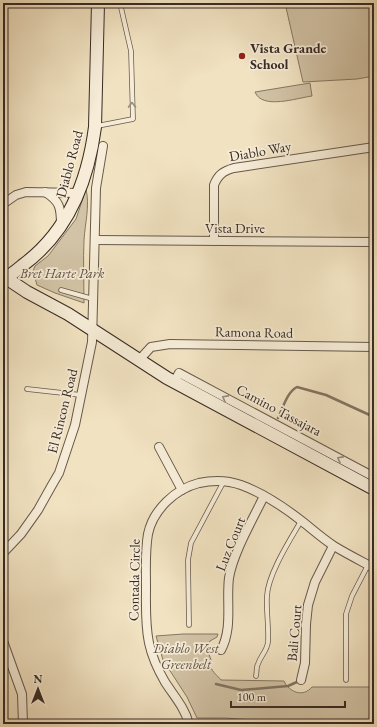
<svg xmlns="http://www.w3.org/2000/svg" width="377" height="727" viewBox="0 0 377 727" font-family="'EB Garamond',serif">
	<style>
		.green { fill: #d2c3a6; stroke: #857765 }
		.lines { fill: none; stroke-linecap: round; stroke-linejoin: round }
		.stream { stroke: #817462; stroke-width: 2.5 }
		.lane-casing { stroke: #66594b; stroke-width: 5.5 }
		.street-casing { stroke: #66594b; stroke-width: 10 }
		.secondary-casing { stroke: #382b24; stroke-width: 14 }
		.lane { stroke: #f6ecd7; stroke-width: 4 }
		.street { stroke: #f6ecd7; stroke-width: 8 }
		.secondary { stroke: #f6ecd7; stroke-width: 12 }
		.oneway { stroke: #978c7e }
		.poi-dot { fill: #8f2418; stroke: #f6ecd7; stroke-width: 1.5 }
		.labels { text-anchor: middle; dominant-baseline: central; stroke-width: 3.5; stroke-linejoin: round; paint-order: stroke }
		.poi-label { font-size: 14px; font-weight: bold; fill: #382b24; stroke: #f6ecd7; text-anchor: start }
		.street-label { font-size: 14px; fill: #382b24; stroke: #f6ecd7 }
		.park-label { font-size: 14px; font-style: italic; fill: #5e5144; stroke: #f6ecd7 }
	</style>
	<rect width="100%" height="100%" fill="#f1e2c1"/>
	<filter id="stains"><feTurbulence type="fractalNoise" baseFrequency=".005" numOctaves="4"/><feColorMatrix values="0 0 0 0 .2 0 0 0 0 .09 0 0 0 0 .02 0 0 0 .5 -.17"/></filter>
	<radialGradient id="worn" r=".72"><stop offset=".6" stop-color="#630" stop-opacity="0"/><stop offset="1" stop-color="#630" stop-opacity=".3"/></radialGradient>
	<g class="green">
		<path d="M285,3H374V76L357,79L303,82Z"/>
		<path d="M310,83L312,96C297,98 262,110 255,92Z"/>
		<path d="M86,189C90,206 85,223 84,240C83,260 84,282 84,303L55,293L37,285L33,271L35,266L48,256L76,219Z"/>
		<path d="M183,634H218L217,637L210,641C204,650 209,652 211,660C211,662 210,664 211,667C212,672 218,676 221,680L284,681C289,692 303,698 312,687H374V724H254L253,720L225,718H197L187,697L163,660L156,636Z"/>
	</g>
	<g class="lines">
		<g class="stream">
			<path d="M278,418C283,408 287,392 297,387L326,395L374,417"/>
			<path d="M216,684L241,690L288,686L299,681"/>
		</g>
		<g class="lane-casing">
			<g id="lane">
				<path d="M97,126L133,119L131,51L120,3"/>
				<path d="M61,290L93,299"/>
				<path d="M27,389L81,395"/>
				<path d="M189,625L188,560L191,543L224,481"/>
				<path d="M256,676C257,672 256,667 258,664C261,655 267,651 268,642C269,626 266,611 267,596C268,574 290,540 301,521"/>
				<path d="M346,680V614L352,596L368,565"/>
			</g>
		</g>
		<g class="street-casing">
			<g id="street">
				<path d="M45,192C60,201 61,208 61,225"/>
				<path d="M3,204L16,195L26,192L78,193"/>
				<path d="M95,240L374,242"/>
				<path d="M214,241V185C218,175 223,171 234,168L374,147"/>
				<path d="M140,359L151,347L170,344L374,347"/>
				<path d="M174,382L179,373L374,477"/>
				<path d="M159,447L182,490"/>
				<path d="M3,553L21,534L38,510L52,485L59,473L75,425L92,342L96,188L103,146"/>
				<path d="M3,641L22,694L23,724"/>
				<path d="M221,650C233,628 226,601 229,578C233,553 253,519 264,496"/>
				<path d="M301,680L305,663L306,624L308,605L315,582L333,546"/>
				<path d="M189,724C185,708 174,696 165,682C158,670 152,657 149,643C145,624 146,605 146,586C146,569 145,551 148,534C153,510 175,489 199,483C213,480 227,480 241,485C263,493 284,507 303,522C313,530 323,539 334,546C347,554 361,561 374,568"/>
			</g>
		</g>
		<g class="secondary-casing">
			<g id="secondary">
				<path d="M6,278L27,292L68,314L167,378L374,489"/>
				<path d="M3,279C10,276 17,270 23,265C68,232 88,181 95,127L98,3"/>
			</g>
		</g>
		<use href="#lane" class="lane"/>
		<use href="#street" class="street"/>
		<use href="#secondary" class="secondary"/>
	</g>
	<defs><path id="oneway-chevron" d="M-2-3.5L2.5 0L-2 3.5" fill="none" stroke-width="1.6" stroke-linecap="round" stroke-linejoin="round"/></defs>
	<g class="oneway">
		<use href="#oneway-chevron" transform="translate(132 105) rotate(-91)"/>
		<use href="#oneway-chevron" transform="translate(225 398) rotate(-152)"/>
		<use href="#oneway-chevron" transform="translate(340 459) rotate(-152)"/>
	</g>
	<circle class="poi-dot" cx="242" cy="56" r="4"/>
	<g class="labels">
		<g class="poi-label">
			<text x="250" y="48">Vista Grande<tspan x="250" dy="16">School</tspan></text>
		</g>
		<g class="street-label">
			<text transform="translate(260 151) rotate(-10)">Diablo Way</text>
			<text transform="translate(69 164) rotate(-75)">Diablo Road</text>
			<text x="235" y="228">Vista Drive</text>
			<text transform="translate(254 332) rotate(1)">Ramona Road</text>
			<text transform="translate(279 410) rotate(28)">Camino Tassajara</text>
			<text transform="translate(62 411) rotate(-76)">El Rincon Road</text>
			<text transform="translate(230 544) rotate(-68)">Luz Court</text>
			<text transform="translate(134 580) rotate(-89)">Contada Circle</text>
			<text transform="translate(294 633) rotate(-85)">Bali Court</text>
		</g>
		<g class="park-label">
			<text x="62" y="273">Bret Harte Park</text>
			<text x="186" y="648">Diablo West<tspan x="186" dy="16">Greenbelt</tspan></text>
		</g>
	</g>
	<rect width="377" height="727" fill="none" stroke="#f1e2c1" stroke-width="16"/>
	<rect x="4" y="4" width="369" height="719" fill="none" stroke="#382b24" stroke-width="2"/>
	<rect x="8" y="8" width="361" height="711" fill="none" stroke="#382b24"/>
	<g transform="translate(38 689)" stroke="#f6ecd7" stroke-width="3" paint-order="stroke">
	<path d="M0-3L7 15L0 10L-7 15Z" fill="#382b24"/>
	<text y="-6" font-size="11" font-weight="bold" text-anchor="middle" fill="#382b24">N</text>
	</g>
	<path d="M231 701v6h114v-6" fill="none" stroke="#382b24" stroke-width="2"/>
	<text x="237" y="701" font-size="12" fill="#382b24" stroke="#f6ecd7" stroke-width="3" paint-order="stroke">100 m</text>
	<rect width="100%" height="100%" filter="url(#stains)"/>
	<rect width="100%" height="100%" fill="url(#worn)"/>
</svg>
